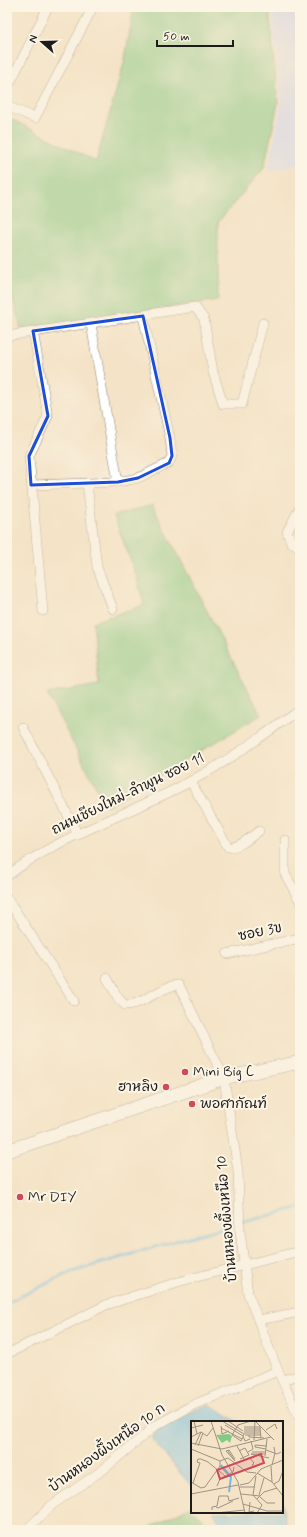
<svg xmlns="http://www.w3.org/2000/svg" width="307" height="1537" viewBox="0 0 307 1537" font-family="Mynerve,'Playpen Sans Thai',sans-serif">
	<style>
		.built { fill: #d1d9f9 }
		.green { fill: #82cb87; stroke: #4f7452 }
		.water { fill: #6cbee8; stroke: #446d82 }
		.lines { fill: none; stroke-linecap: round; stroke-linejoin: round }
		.stream { stroke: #6cbee8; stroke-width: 3 }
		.minor-casing { stroke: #888072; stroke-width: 10 }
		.secondary-casing { stroke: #888072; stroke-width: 14 }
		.minor { stroke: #fff; stroke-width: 9 }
		.secondary { stroke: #fff; stroke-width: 13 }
		.marked { fill: none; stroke: #1d4ed8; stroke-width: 3; stroke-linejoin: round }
		.poi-dot { fill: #d1495b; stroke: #fcf5e5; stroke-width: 1.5 }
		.labels { text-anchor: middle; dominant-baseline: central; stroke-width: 4; stroke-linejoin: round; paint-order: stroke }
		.street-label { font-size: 14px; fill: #1c1c1c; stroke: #fcf5e5 }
		.poi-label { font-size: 14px; fill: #1c1c1c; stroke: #fcf5e5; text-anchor: start }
		.inset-river { fill: none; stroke: #6cbee8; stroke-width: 2 }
		.inset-road { fill: none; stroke: #9e9383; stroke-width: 1 }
		.view { fill: #d1495b; fill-opacity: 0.15; stroke: #d1495b; stroke-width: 2 }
		.inset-edge { fill: none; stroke: #1c1c1c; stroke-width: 2 }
	</style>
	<rect width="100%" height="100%" fill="#fcf5e5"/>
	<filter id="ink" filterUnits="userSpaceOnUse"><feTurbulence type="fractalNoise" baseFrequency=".025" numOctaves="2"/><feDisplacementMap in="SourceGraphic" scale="8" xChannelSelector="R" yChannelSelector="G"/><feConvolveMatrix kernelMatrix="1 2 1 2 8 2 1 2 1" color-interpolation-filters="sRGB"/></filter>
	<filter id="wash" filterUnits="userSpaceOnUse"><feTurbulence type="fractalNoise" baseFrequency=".012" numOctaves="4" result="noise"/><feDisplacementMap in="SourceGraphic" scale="16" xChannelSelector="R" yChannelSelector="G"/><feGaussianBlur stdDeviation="0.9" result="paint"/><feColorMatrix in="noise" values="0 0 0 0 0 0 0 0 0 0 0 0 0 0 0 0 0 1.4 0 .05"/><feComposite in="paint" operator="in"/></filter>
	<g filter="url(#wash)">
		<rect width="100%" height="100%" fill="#f4e3c7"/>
		<path class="built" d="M271,7H300V164L268,172L281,101Z"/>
		<g class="green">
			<path d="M134,7H269L278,103L264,168L218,222V300L21,329L7,277V117L96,162L125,59Z"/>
			<path d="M152,505L261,715L107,807L47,694L99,685L93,622L144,605L137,578L114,516Z"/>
			<path d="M191,1506L192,1512H196L211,1530H145Z"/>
		</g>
		<g class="water">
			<path d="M209,1404L238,1422H192V1487L152,1439L159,1426Z"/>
			<path d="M282,1502L287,1530H225L213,1512H282Z"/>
		</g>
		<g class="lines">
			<path class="stream" d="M7,1303L69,1273L185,1238L300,1207"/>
		</g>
	</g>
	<g filter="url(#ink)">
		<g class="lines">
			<g class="minor-casing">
				<g id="minor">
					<path d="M7,89L48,7"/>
					<path d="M7,106L35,118L93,7"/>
					<path d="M91,324L118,482"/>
					<path d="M33,331L48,416L29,456L43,611"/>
					<path d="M7,336L195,307L204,319L213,372L223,404H242L263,323"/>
					<path d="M87,483L97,567L113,609"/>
					<path d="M31,485L118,482L138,478L169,463L172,456L170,438L143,316"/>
					<path d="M300,507L287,532L291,542L300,547"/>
					<path d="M23,727L78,835"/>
					<path d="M191,782L228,847C238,849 251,837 259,831"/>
					<path d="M285,840V874L300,901"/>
					<path d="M7,876C62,834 131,814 191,781C230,760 265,735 300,708"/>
					<path d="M7,898L74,1001"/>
					<path d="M227,954L300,938"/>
					<path d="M107,978L118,998L125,1005C145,1005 163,984 179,985L224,1078L238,1171L240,1231L248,1294L278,1371L300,1419"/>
					<path d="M258,1320L300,1312"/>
					<path d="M7,1354L106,1305L181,1281L300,1251"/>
					<path d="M282,1380L300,1375"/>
					<path d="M26,1530L52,1505L104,1469L155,1426L193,1405L278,1371"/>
				</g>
			</g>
			<g class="secondary-casing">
				<path id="secondary" d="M7,1151L224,1078L300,1062"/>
			</g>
			<use href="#minor" class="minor"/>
			<use href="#secondary" class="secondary"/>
		</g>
	</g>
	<path d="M0 0H307V1537H0ZM143,316L170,438L172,456L169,463L138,478L118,482L31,485L29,456L48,416L33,331Z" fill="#f4e3c7" fill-opacity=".55" fill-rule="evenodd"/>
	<path class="marked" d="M143,316L170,438L172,456L169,463L138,478L118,482L31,485L29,456L48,416L33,331Z"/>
	<g class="poi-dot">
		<circle cx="185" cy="1072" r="4"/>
		<circle cx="166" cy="1087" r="4"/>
		<circle cx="192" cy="1104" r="4"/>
		<circle cx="20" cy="1197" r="4"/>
	</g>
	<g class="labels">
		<g class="street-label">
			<text transform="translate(128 794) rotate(-26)">ถนนเชียงใหม่-ลำพูน ซอย 11</text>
			<text transform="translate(260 932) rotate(-12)">ซอย 3ข</text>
			<text transform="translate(227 1219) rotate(-95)">บ้านหนองผึ้งเหนือ 10</text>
			<text transform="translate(107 1448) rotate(-36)">บ้านหนองผึ้งเหนือ 10 ก</text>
		</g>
		<g class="poi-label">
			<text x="193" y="1072">Mini Big C</text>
			<text x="158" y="1087" text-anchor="end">ฮาหลิง</text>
			<text x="200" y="1104">พอศากัณท์</text>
			<text x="28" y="1197">Mr DIY</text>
		</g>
	</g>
	<g transform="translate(191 1421)">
		<rect width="92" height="92" fill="#f4e3c7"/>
		<path d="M38,13L41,15L39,22L36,19L31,22L25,14Z" fill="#82cb87"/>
		<path class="inset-river" d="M30,44L40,56L38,71"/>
		<path class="inset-road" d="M3,0L6,13M20,0L31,34L47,61L54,92M31,0L53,13L52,15M37,0L52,10M64,0L83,19M34,4L52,15L54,20L59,18M30,5L31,13L38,10M53,6H69L70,17M0,7L12,4M30,7L51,18M53,8H69M75,9L84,3L86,8M53,10H69M53,12H69M54,14H70M58,14V16L73,17M0,16L10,11L16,15L22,7M52,16L50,20L41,14L47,4L60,0M63,19L64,0M0,22L31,28L80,16M4,24L10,11M7,25L12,12M46,25L53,38M0,28L29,40L37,37L56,51L65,52M75,28L64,26V24L76,25M75,29L86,33L90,31M37,30L44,40M48,30L54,27L58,34L49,38M57,31L62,28L60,20M61,31H75M60,33L78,37M60,33H74M74,35L76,18M58,36L63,42L61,44H63M10,38L17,41L34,55M44,38L38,29L35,30L44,40M81,44L84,32L83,26M29,45L39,56M80,45L81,61M66,52L81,61L92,75M65,55L62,74L71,84L66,92M0,61L10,67L14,66M2,62L9,42L6,41L7,38H10M83,63L88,60L92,50M49,64L58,62L70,48L92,39M26,65L29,58L42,51L43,46M14,66L29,45V40M48,66H64M0,73L47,64M50,73L69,75M68,74L73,57M28,75H37L38,80L48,77M69,76L76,82H84M66,78L73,71L86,67M59,81L58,91L63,90M52,83L76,90H92M25,86L27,87L42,80M21,89V86L26,85L28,75M24,92L54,89"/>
		<path class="view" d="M70,33L73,42L29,58L26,49Z"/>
		<rect width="92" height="92" class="inset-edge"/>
	</g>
	<rect width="307" height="1537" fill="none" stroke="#fcf5e5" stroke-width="24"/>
	<g transform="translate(42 42) rotate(290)" stroke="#fcf5e5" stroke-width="3" paint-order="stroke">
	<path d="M0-3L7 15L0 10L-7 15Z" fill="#1c1c1c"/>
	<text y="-6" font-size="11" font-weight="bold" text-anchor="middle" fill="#1c1c1c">N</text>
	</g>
	<path d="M157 40v6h76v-6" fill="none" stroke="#1c1c1c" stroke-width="2"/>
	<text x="163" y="40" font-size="12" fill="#1c1c1c" stroke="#fcf5e5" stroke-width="3" paint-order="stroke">50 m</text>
</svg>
